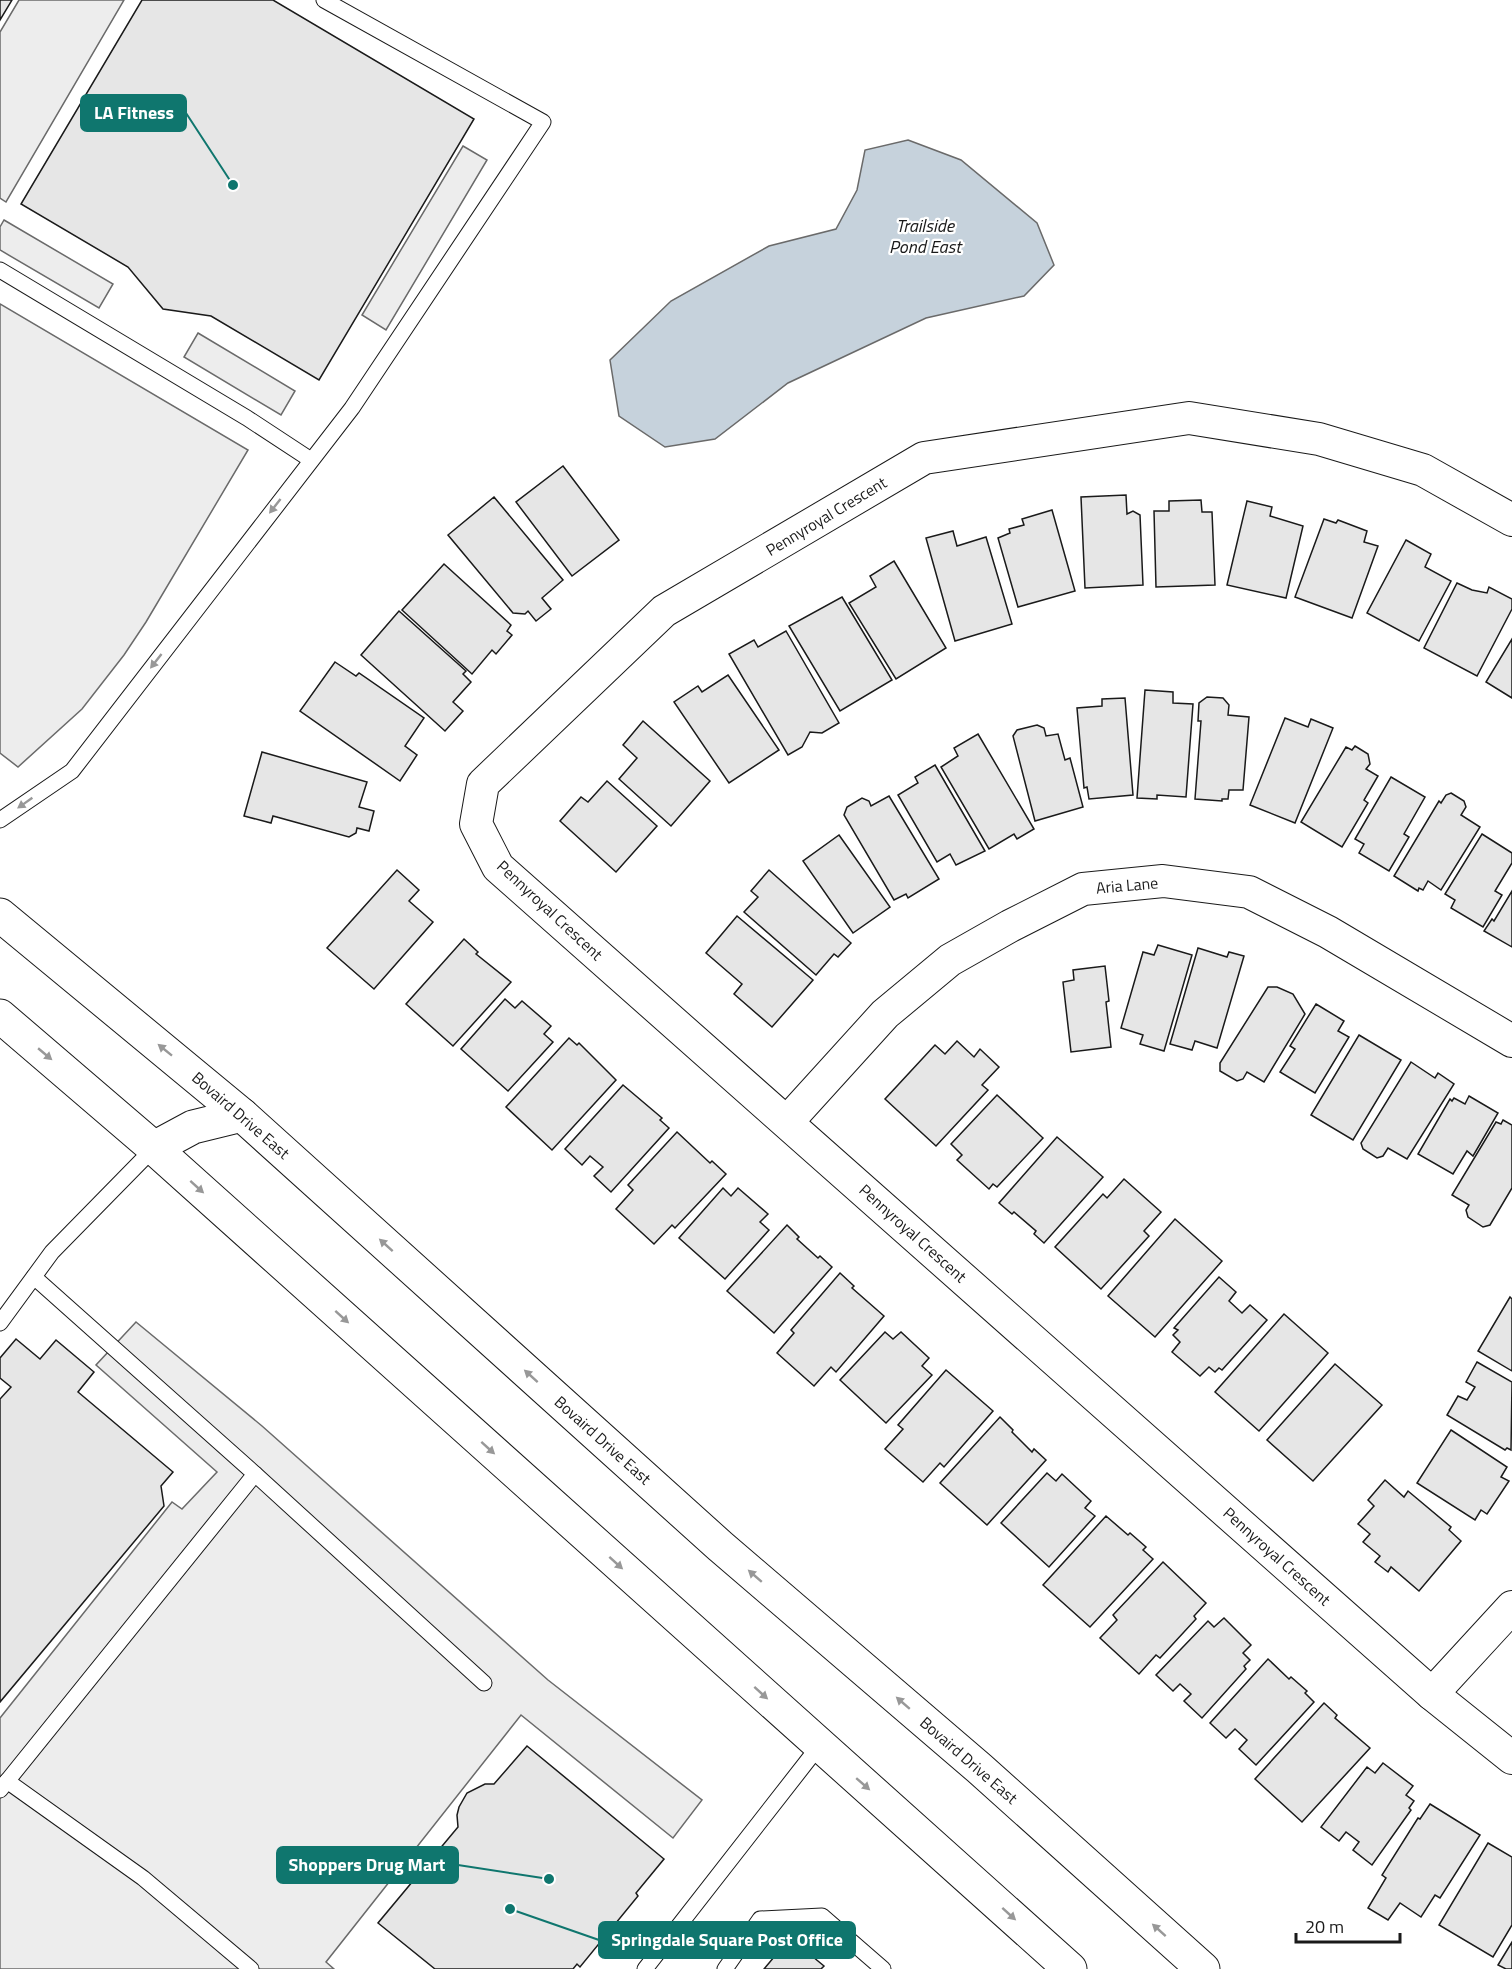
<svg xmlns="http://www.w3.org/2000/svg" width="1512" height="1969" viewBox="0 0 1512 1969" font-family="'Titillium Web',sans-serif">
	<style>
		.parking { fill: #ededed; stroke: #6a6a6a; stroke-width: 1.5 }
		.water { fill: #c6d2dc; stroke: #6a6a6a; stroke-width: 1.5 }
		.building { fill: #e6e6e6; stroke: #1a1a1a; stroke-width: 1.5 }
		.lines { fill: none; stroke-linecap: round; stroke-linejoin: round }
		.lane-casing { stroke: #1a1a1a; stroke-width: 17 }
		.street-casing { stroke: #1a1a1a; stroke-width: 34 }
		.secondary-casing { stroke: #1a1a1a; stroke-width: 35 }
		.lane { stroke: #fff; stroke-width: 15 }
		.street { stroke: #fff; stroke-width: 32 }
		.secondary { stroke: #fff; stroke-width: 33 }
		.oneway { fill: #989898 }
		.labels { text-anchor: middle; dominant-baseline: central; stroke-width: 4.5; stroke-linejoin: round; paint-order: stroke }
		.street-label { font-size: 16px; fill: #1a1a1a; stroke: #fff }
		.water-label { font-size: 18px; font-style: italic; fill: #1a1a1a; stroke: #fff }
		.leader { fill: none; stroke: #0f766e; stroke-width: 2 }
		.callout-dot { fill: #0f766e; stroke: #fff; stroke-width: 2 }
		.callout { fill: #0f766e; stroke: #0f766e; stroke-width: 2 }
		.callout-label { font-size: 18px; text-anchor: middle; font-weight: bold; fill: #fff }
	</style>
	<rect width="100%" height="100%" fill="#fff"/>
	<g class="parking">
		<path d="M19,0H124L6,202L0,198V32Z"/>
		<path d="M463,146L487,160L386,330L362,315Z"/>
		<path d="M4,220L113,284L99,308L0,250V227Z"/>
		<path d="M0,304L248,450L146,622L124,655L82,709L18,767L0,753Z"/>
		<path d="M198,333L295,391L281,415L184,357Z"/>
		<path d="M136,1322L262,1426L548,1680L702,1800L673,1838L521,1715L326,1962L334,1969H0V1718L172,1502L182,1509L217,1472L96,1365Z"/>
	</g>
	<path class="water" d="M908,140L961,160L1037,223L1054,265L1024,296L926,318L788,383L715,439L665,447L619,416L610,360L671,301L769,246L836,229L857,190L865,150Z"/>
	<g class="building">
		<path d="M0,0H12L0,20Z"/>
		<path d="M142,0H273L474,119L319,380L211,316L163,309L128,267L21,204Z"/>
		<path d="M563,466L619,540L572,576L516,502Z"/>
		<path d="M1126,495L1127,514L1133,511L1140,515L1143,585L1085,588L1081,497Z"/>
		<path d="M494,497L563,580L542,598L551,609L536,621L528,611L525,614L513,613L448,535Z"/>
		<path d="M1201,500L1202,512H1212L1215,585L1156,587L1154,511H1169V501Z"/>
		<path d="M1247,501L1272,507L1270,516L1303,526L1286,598L1227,585Z"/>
		<path d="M1052,510L1075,591L1018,607L998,538L1010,533L1009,529L1024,525L1022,519Z"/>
		<path d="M1324,519L1336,523L1338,520L1367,531L1364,542L1378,546L1352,618L1295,597Z"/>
		<path d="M953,531L957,546L986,537L1012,624L955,641L926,538Z"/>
		<path d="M1406,540L1431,554L1425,567L1451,581L1419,641L1367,613Z"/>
		<path d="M894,561L946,648L896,679L849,603L876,587L870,576Z"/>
		<path d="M444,564L511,625L507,631L512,635L496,654L492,650L472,674L402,610Z"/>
		<path d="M1457,583L1472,590L1487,593L1489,587L1512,599V609L1477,676L1424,648Z"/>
		<path d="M842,597L892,680L840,711L789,626Z"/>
		<path d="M399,611L466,671L463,674L471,682L453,702L463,711L445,731L361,655Z"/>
		<path d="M786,631L839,723L822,733L810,732L802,747L788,755L729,654L754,640L758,647Z"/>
		<path d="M1512,639V698L1486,682Z"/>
		<path d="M335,662L356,676L359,673L424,718L405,746L417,755L400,781L300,711Z"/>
		<path d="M728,675L779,750L729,783L674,702L698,686L702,692Z"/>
		<path d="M1145,690L1173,692V703L1193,704L1186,797L1157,795V799L1137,798Z"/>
		<path d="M1207,697L1223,698L1229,705L1228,715L1249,717L1243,790H1229L1228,799H1222V801L1195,799L1201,721H1198L1199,703Z"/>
		<path d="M1125,698L1133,795L1089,799L1087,787L1084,788L1077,708L1102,706V699Z"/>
		<path d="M1285,718L1308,727L1311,719L1333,728L1295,823L1250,805Z"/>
		<path d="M643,721L710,781L671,826L619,779L637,758L623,745Z"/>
		<path d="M1037,725L1044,728L1046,736L1058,734L1065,760L1070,758L1083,807L1035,821L1013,736L1017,730Z"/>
		<path d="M978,734L1034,829L1017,839L1014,834L989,849L941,767L958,756L954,748Z"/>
		<path d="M1355,746L1368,754L1370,764L1366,769L1378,776L1364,800L1368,803L1342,847L1301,822L1346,747L1352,750Z"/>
		<path d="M262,752L367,782L359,807L374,811L369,831L357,828L356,833L349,837L273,816L271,823L244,816Z"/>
		<path d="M935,765L985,851L956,865L950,854L937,862L898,795L918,783L915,777Z"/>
		<path d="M1391,777L1425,797L1404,834L1409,837L1389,871L1359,853L1364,844L1355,839Z"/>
		<path d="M607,781L657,826L616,872L560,821L581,797L588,802Z"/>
		<path d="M1451,793L1464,801L1466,807L1461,815L1480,827L1441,890L1428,881L1423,890L1419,888L1418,891L1394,876L1439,801L1441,803L1446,795Z"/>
		<path d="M889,796L939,879L908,898L906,894L894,900L844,815L847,807L862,798L869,801L871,806Z"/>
		<path d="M1482,834L1512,853V863L1495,891L1502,895L1483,927L1451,908L1455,900L1445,894Z"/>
		<path d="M839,835L890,907L853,933L803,861Z"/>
		<path d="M397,870L419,890L409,901L433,922L374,989L327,948Z"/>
		<path d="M769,870L851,943L838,957L834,954L816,975L744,912L758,897L751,891Z"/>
		<path d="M1512,891V947L1484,931L1492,919L1494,921Z"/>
		<path d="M737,916L813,980L772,1027L734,994L742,984L706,953Z"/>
		<path d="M464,939L478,952L476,954L511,982L453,1046L406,1004Z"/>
		<path d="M1158,945L1192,955L1164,1051L1140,1044L1143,1035L1121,1028L1143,952L1154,955Z"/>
		<path d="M1198,948L1227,957L1229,952L1244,956L1217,1048L1195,1041L1192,1050L1170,1044Z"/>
		<path d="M1105,966L1109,1001L1106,1002L1111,1047L1071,1052L1063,982L1074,980L1073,970Z"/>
		<path d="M1268,987H1277L1293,994L1305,1014L1264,1082L1247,1072L1243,1079L1237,1081L1220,1071V1063Z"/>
		<path d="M505,999L515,1008L522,1001L551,1026L544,1034L553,1042L508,1091L461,1049Z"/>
		<path d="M1316,1004L1344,1021L1338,1031L1349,1037L1315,1093L1280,1072L1295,1049L1290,1046Z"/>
		<path d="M1359,1035L1401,1060L1353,1140L1311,1115Z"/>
		<path d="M569,1038L577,1045L579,1043L616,1080L552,1150L506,1107Z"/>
		<path d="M957,1041L974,1057L980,1049L999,1067L982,1085L988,1090L936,1146L885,1099L935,1045L945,1054Z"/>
		<path d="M1411,1062L1435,1078L1438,1073L1454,1084L1407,1159L1388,1148L1383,1156L1377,1158L1363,1149L1361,1143Z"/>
		<path d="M623,1085L662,1118L660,1120L669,1128L611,1192L594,1176L603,1167L590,1156L582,1165L565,1149Z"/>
		<path d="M997,1095L1043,1138L997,1187L993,1184L989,1189L957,1160L962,1155L951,1144Z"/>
		<path d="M1469,1096L1498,1113L1473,1156L1467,1151L1453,1174L1418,1154L1450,1099L1452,1101L1454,1098L1465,1104Z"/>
		<path d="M1503,1120L1512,1125V1188L1490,1225L1483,1227L1468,1217L1466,1210L1469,1205L1452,1195L1496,1122L1501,1124Z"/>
		<path d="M677,1132L710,1163L712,1161L726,1174L675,1228L672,1225L654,1244L616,1209L633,1190L628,1185Z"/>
		<path d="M1057,1137L1103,1177L1044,1243L1034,1234L1036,1231L1014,1212L1012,1214L999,1203Z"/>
		<path d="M1124,1179L1161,1212L1144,1231L1149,1236L1101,1289L1055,1247L1103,1194L1107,1198Z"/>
		<path d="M723,1188L731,1196L738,1188L768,1214L760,1222L769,1230L725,1279L679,1238Z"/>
		<path d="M1175,1219L1222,1261L1155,1337L1108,1296Z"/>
		<path d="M787,1225L799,1237L797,1239L818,1258L820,1256L832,1267L774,1333L727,1291Z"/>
		<path d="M840,1273L854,1286L852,1288L884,1316L836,1372L831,1367L814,1386L777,1353L794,1333L791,1330Z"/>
		<path d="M1219,1277L1236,1292L1229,1301L1242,1313L1250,1305L1267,1320L1222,1370L1219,1368L1215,1372L1209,1367L1200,1376L1172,1352L1180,1342L1173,1335L1178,1330L1174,1328Z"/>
		<path d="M1510,1297L1512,1299V1371L1478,1351Z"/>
		<path d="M1284,1314L1328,1353L1259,1431L1215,1392Z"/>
		<path d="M885,1332L893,1339L901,1332L929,1358L922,1366L932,1375L886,1423L840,1380Z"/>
		<path d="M16,1339L40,1359L56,1340L94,1372L78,1392L173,1472L161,1486L164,1506L0,1702V1399L11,1387L0,1378V1358Z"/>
		<path d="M1477,1362L1512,1382L1511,1450L1507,1448L1505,1450L1447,1415L1458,1396L1467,1400L1475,1387L1466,1382Z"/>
		<path d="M1335,1364L1382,1405L1313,1481L1267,1440Z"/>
		<path d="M946,1370L993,1411L944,1467L940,1463L923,1482L885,1449L903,1429L898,1425Z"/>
		<path d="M1000,1417L1013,1430L1012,1432L1032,1452L1034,1449L1046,1460L987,1525L940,1483Z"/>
		<path d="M1451,1430L1507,1467L1501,1477L1509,1481L1487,1514L1481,1510L1475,1520L1417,1483Z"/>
		<path d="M1047,1473L1056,1481L1062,1474L1091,1501L1085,1508L1095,1516L1049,1567L1001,1523Z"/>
		<path d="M1385,1480L1404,1497L1408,1491L1451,1527L1449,1530L1461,1541L1419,1591L1391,1567L1388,1572L1375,1562L1380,1556L1363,1542L1370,1534L1358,1524L1374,1506L1368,1500Z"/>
		<path d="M1106,1516L1128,1535L1130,1533L1146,1547L1143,1550L1153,1559L1090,1627L1043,1585Z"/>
		<path d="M1163,1562L1206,1603L1194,1616L1196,1619L1160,1658L1156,1655L1139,1674L1100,1638L1117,1620L1113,1615Z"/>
		<path d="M1224,1618L1251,1645L1243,1653L1250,1660L1244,1666L1246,1669L1202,1718L1184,1701L1191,1694L1180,1684L1173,1691L1156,1675L1208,1621L1214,1627Z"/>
		<path d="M1268,1659L1289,1679L1291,1677L1307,1691L1305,1693L1314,1702L1256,1765L1239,1749L1247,1740L1235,1729L1226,1738L1210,1723Z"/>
		<path d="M1324,1703L1337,1715L1335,1718L1370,1748L1302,1822L1255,1779Z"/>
		<path d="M527,1746L664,1859L636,1893L638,1896L580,1967L577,1964L573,1969H435L378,1923L458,1827L457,1815L459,1807L467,1793L485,1784H494Z"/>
		<path d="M1383,1763L1413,1786L1406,1795L1414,1801L1409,1808L1411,1810L1372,1865L1353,1850L1359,1842L1346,1832L1339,1841L1321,1827L1367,1767L1375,1773Z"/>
		<path d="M1430,1804L1480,1835L1440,1898L1435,1895L1421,1917L1400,1903L1388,1920L1368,1908L1386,1878L1382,1875L1418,1818L1420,1819Z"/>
		<path d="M1488,1843L1512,1857V1925L1493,1957L1439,1925Z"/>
		<path d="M790,1938L824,1966L821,1969H764Z"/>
		<path d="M1512,1942V1969H1506L1498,1965Z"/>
	</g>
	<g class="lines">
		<g class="lane-casing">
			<g id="lane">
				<path d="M0,270L247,418L311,460"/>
				<path d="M0,820L72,771L352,408L543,122L324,0"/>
				<path d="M0,1323L52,1252L154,1148"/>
				<path d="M255,1474L484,1683"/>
				<path d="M7,1781L143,1878L251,1969"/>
				<path d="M0,1790L255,1474L34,1277"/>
				<path d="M645,1969L819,1746"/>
				<path d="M725,1969L760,1919L822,1916L883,1969"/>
			</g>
		</g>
		<g class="street-casing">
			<g id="street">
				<path d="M1512,520L1423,470L1319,439L1189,418L924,458L664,611L483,784L476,824L498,867L1432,1694L1512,1758"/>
				<path d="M787,1122L885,1014L950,960L1010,926L1083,889L1163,881L1249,892L1328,932L1512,1041"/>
				<path d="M1432,1694L1512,1607"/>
			</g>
		</g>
		<g class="secondary-casing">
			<g id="secondary">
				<path d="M0,915L242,1115L720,1546L979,1768L1203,1969"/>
				<path d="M0,1016L154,1148L1070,1969"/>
				<path d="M154,1148L193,1127L242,1115"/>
			</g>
		</g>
		<use href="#lane" class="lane"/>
		<use href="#street" class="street"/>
		<use href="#secondary" class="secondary"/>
	</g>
	<defs><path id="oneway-solid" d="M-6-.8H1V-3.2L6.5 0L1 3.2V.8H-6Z" transform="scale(1.5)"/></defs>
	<g class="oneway">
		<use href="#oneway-solid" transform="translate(275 506) rotate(128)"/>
		<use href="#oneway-solid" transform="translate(156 661) rotate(128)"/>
		<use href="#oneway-solid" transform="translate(25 803) rotate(145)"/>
		<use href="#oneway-solid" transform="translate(165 1050) rotate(-141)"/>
		<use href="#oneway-solid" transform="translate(45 1054) rotate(40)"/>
		<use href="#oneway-solid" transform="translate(197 1187) rotate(42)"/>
		<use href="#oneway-solid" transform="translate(386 1245) rotate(-138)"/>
		<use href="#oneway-solid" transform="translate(342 1317) rotate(42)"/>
		<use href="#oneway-solid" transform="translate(531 1376) rotate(-138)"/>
		<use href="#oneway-solid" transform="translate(488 1448) rotate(42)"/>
		<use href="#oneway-solid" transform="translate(616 1563) rotate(42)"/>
		<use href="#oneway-solid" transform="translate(755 1576) rotate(-139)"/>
		<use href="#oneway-solid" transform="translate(761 1693) rotate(42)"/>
		<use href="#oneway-solid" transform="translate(903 1703) rotate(-139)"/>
		<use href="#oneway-solid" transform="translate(863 1784) rotate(41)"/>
		<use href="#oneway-solid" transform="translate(1009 1914) rotate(42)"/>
		<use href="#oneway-solid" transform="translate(1159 1930) rotate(-138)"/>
	</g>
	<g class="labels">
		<g class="street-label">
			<text transform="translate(826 516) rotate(-31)">Pennyroyal Crescent</text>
			<text transform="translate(1127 885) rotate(-5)">Aria Lane</text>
			<text transform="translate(550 910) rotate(43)">Pennyroyal Crescent</text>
			<text transform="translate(241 1115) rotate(41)">Bovaird Drive East</text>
			<text transform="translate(913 1233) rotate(42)">Pennyroyal Crescent</text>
			<text transform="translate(603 1440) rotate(42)">Bovaird Drive East</text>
			<text transform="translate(1277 1556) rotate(42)">Pennyroyal Crescent</text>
			<text transform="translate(969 1760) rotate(41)">Bovaird Drive East</text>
		</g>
		<g class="water-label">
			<text x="925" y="225">Trailside<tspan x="925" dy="21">Pond East</tspan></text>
		</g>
	</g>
	<path class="leader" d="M233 185L186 113M549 1879L458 1865M510 1909L599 1940"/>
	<g class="callout-dot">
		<circle cx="233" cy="185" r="6"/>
		<circle cx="549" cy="1879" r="6"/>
		<circle cx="510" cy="1909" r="6"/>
	</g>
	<g class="callout">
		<rect x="81" y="95" width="105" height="36" rx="6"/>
		<rect x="277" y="1847" width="181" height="36" rx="6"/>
		<rect x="599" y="1922" width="256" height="36" rx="6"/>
	</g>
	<g class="callout-label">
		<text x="134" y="119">LA Fitness</text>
		<text x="367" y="1871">Shoppers Drug Mart</text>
		<text x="727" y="1946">Springdale Square Post Office</text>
	</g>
	<path d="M1296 1933v9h104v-9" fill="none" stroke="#1a1a1a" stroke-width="3"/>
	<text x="1305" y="1933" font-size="18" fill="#1a1a1a" stroke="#ffffff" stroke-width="4.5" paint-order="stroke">20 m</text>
</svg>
